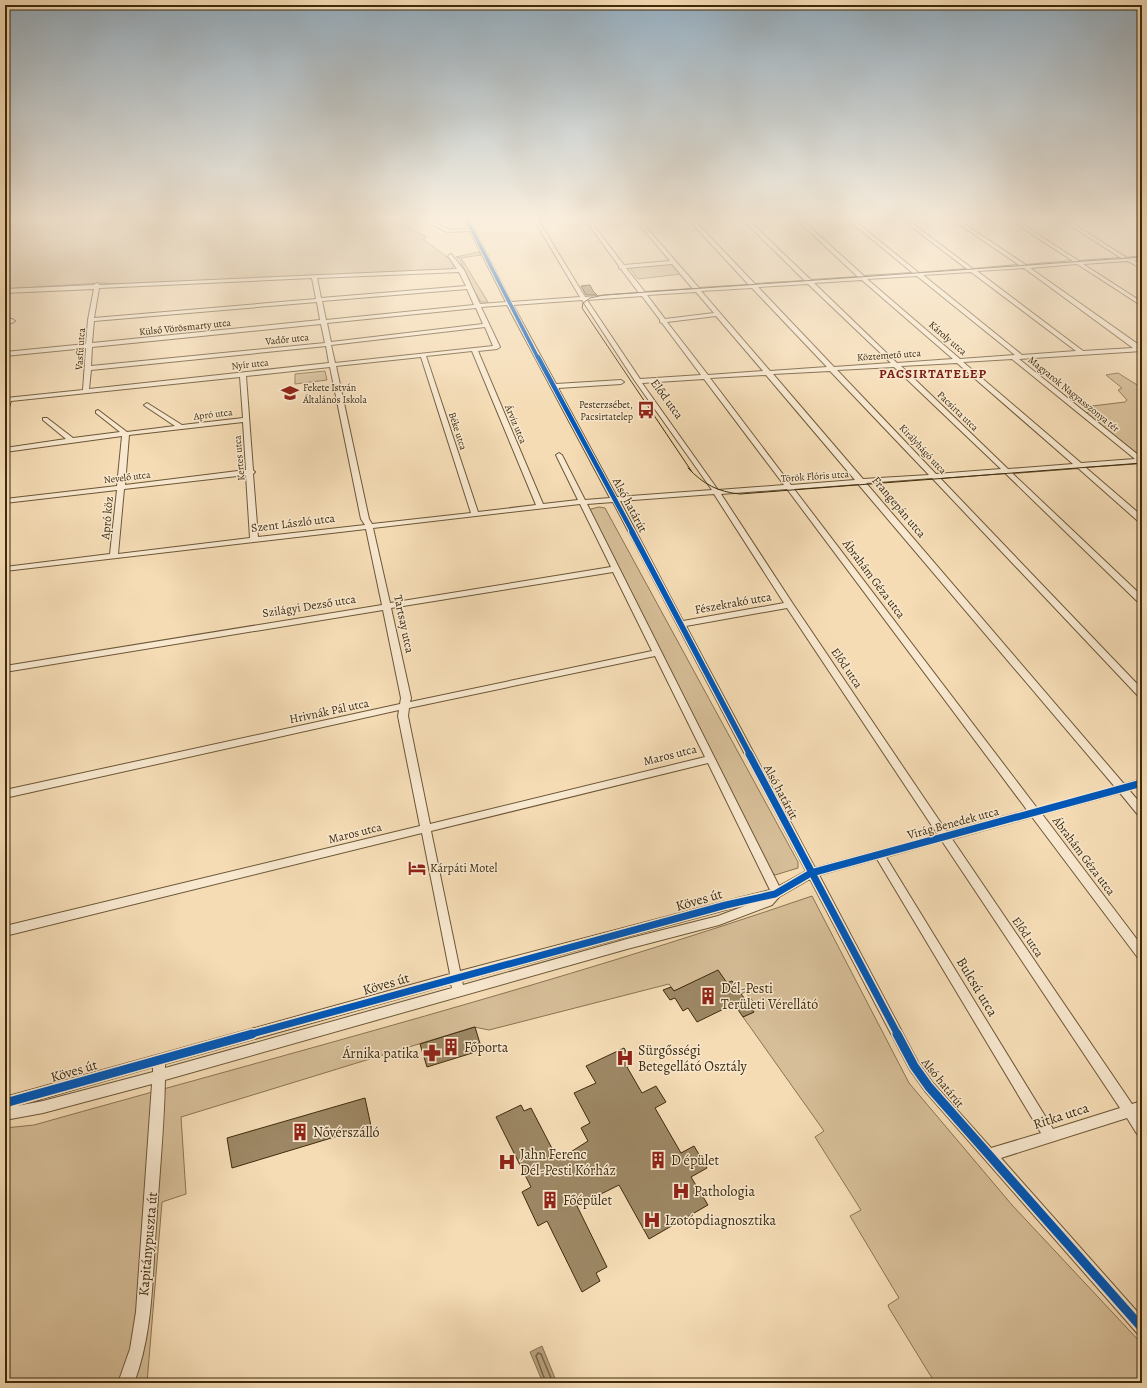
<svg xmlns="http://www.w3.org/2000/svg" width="1147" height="1388" viewBox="0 0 1147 1388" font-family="Alegreya,serif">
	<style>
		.green { fill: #d6be98; stroke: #8a7452 }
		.water { fill: #b7a07c; stroke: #877150 }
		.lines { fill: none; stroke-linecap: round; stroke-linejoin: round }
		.shore { stroke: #7a6644; stroke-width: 1.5 }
		.building { fill: #9d8764; stroke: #3e2b0d }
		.minor-casing { stroke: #6c5737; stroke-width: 2 }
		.minor { fill: #f8e8cf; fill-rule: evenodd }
		.tram { stroke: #3e2b0d; stroke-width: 1 }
		.cycleway-far4-casing { stroke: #f8e8cf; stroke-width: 5 }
		.cycleway-far3-casing { stroke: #f8e8cf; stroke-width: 6 }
		.cycleway-far2-casing { stroke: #f8e8cf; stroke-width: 8 }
		.cycleway-far1-casing { stroke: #f8e8cf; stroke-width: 10 }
		.cycleway-casing { stroke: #f8e8cf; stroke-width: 12 }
		.cycleway-far4 { stroke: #0057b8; stroke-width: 3.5 }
		.cycleway-far3 { stroke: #0057b8; stroke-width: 4.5 }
		.cycleway-far2 { stroke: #0057b8; stroke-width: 5.5 }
		.cycleway-far1 { stroke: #0057b8; stroke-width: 7 }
		.cycleway { stroke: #0057b8; stroke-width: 9 }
		.labels { text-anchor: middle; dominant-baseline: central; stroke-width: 3; stroke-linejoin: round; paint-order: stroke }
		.far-street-label { font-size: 10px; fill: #3e2b0d; stroke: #f8e8cf }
		.far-poi-label { font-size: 10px; fill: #3e2b0d; stroke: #f8e8cf; text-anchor: start }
		.street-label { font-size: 12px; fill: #3e2b0d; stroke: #f8e8cf }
		.poi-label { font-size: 12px; fill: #3e2b0d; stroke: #f8e8cf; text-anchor: start }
		.far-district-label { font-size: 13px; font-weight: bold; letter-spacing: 1px; fill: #7a1f14; stroke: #f8e8cf }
		.near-street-label { font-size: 14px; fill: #3e2b0d; stroke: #f8e8cf }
		.near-poi-label { font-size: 14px; fill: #3e2b0d; stroke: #f8e8cf; text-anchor: start }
	</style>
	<rect width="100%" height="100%" fill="#f5dcb5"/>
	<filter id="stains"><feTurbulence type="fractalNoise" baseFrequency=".005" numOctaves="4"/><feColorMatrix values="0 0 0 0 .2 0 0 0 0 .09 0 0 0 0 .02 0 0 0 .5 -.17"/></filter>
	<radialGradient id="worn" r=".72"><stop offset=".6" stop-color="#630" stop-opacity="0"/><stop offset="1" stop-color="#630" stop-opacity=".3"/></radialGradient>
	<g class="green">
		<path d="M5,218H391L426,237L423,239L451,260L454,266L451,269L340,274L339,275L115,284L102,283L5,289Z"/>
		<path d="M479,252L481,255L461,258L488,302H481L469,283L470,281L459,258L456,257Z"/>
		<path d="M671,263L681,274L638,279L629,267Z"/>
		<path d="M325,371L327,380L295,384V374Z"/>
		<path d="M1118,373L1142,388V457L1085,413L1089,412L1084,407L1125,402L1127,400L1118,390L1122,388L1106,375Z"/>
		<path d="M599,507L605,508L798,862V868L775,875L771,871L587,510Z"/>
		<path d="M812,896L909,1083L1012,1205L1142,1344V1383H935L889,1308L888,1305L899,1298L850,1216L861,1210L815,1137L824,1131L743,1017L754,1012L748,1004L753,1001L745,992L741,994L732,981L727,983L718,971L674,991L669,984L489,1030L474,1027L181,1117L186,1194L162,1202L147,1383H5V1128L34,1125C294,1052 556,984 812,896Z"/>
	</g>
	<path class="water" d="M542,1346L557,1383H543L530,1352Z"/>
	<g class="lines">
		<path class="shore" d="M546,1383L536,1356L538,1353L541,1354L553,1383"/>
	</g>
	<g class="building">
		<path d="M590,285L593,291L597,295H586L581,286Z"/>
		<path d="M718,970L727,983L732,981L754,1012L743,1017L734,1004L697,1022L688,1008L683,1011L675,998L670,1000L663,990L671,987L674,991Z"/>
		<path d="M475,1027L482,1050L427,1067L420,1044Z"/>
		<path d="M624,1048L633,1064L627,1067L642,1093L656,1086L666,1102L655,1108L681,1153L694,1146L707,1168L691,1177L708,1205L649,1239L619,1185L577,1206L607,1267L596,1273L600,1281L582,1292L547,1221L538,1226L522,1192L531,1187L496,1117L521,1105L524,1111L531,1108L558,1160L588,1141L581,1128L590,1123L574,1093L596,1083L586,1066Z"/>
		<path d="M365,1098L371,1126L232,1168L227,1138Z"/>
	</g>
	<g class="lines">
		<g class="minor-casing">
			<g id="minor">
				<path d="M419,218H425L450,230L469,229L465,221L456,218H502L500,219L470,221L511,302L580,297L533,218H537L585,297L639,293L621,269L619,268V266L584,218H588L624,265L670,261L634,218H638L699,288L749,285L687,218H692L755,284L805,281L741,218H746L811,280L858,277L795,218H800L864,276L913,273L846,218H851L919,273L967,269L900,218H905L973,269L1019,265L950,218H955L1026,265L1073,261L1007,218H1012L1079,261L1121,258L1059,218H1064L1127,258L1142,256V260H1134L1142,265V269L1128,261L1083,264L1142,302V306L1077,264L1030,268L1142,347V351L1019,359L1142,458V463L1085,467L1142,516V522H1139L1078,468L1012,473L1142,596V604L1139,603L1005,473L940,478L1142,689V698L1139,697L932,478L866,483L1124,784L1142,779V787L1129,790L1142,805V816L1138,815L1120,793L1042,814L1142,946V960L1138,958L1032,817L952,839L1132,1104L1142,1101V1113L1139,1114L1142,1119V1136L1137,1134L1127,1118L1001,1158L1142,1317V1335L1137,1333L925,1091L910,1070L810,879L779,897L772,905L719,925L627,949L165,1080C164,1129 159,1178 156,1227C152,1280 153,1333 134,1383H118L130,1349L136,1312L152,1084L43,1113L5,1120V1097L450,974L422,833L5,936V926L420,826L398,716L399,710L5,798V790L400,704L401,698L383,610L5,672V666L382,605L366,529L5,571V567L110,554L117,490L5,503V499L117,486L122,436L5,452V448L66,439L43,420V418H47L73,438L120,432L96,413V411L98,410L127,432L175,426L145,406L144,405L147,403L182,425L243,418L240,377L11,401L8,410L5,412L6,398L83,390L86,348L5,356V352L86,344L88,320L94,289L5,293V289L94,285L97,283L100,285L457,269L448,256L451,254L464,270L480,304L506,302L470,231L447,232ZM672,264L693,289L645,292L626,268ZM1024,268L1133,348L1083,351L977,271ZM459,272L466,286L321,298L317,278ZM971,272L1076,351L1022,355L923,275ZM917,276L1015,355L960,359L867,279ZM312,278L316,299L94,318L99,288ZM862,280L863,281L953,359L897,363L814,283ZM808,284L891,363L834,367L758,287ZM752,288L827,367L770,371L701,291ZM467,289L474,305L326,320L322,301ZM696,292L714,313L665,319L647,295ZM642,296L660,320V322L662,323L701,375L640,379L587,300ZM582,300L635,381L712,490L617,497L558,388L621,384L624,382L621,380L556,384L513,305ZM317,302L320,320L92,343L94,321ZM507,305L610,498L585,500L562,455L559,453L556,455L578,500L543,504L478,351L497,349L500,347L481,307ZM476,308L483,324L331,342L327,323ZM716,316L763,371L708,375L667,322ZM321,324L325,343L91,366L92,347ZM485,327L493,346L335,363L331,345ZM326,346L329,363L89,389L91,370ZM472,351L536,505L478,512L426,356ZM421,357L471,513L372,524L369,519L336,366ZM1012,359L1135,459L1081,463L963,362ZM957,363L1073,464L1008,469L901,366ZM330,367L361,519L365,525L258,537L253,474L255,472L253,470L246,376ZM894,367L1001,469L936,474L837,370ZM830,371L929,475L863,479L773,374ZM766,375L855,480L791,485L710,378ZM704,379L784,485L718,490L642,383ZM243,422L246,470L125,485L129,435ZM246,475L250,538L118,554L124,489ZM858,484L1115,787L1037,808L794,489ZM787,489L1027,810L947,832L793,604L721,494ZM714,494L784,603L683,621L620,501ZM613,502L806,871L779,886L587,504ZM580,504L611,567L390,603L373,528ZM613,572L652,651L410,702L411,698L391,608ZM787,608L938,835L815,868L686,626ZM655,656L705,757L430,824L408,716L409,708ZM708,763L770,890L726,901L460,971L431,831ZM942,841L1120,1108L1053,1129L886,857ZM877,859L1041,1133L991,1148L933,1083L918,1062L819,875ZM755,902L718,916L627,939L463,985L462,981ZM451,984L452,988L165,1068V1064ZM153,1067V1072L43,1101L17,1106Z"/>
				<path d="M5,319H12L15,321L12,323H5Z"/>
			</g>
		</g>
		<use href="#minor" class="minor"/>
		<g class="tram">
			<path d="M688,468C703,484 718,492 740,494L1142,463"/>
			<path d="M692,472L582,308L583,303L590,298L604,295L1142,257"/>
		</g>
		<g class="cycleway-far4-casing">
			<path id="cycleway-far4" d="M467,220L538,358"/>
		</g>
		<g class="cycleway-far3-casing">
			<path id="cycleway-far3" d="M538,357L633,533"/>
		</g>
		<g class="cycleway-far2-casing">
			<path id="cycleway-far2" d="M632,532L750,755"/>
		</g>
		<g class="cycleway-far1-casing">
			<g id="cycleway-far1">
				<path d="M749,754L898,1035"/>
				<path d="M248,1035L726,905L775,894L811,873L1142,783"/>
			</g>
		</g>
		<g class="cycleway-casing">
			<g id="cycleway">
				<path d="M897,1034L914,1066L929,1087L1142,1328"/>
				<path d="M5,1103L252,1034"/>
			</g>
		</g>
		<use href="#cycleway-far4" class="cycleway-far4"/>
		<use href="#cycleway-far3" class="cycleway-far3"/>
		<use href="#cycleway-far2" class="cycleway-far2"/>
		<use href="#cycleway-far1" class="cycleway-far1"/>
		<use href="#cycleway" class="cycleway"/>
	</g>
	<linearGradient id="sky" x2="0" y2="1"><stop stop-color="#94acbd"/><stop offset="0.53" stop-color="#faefde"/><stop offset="1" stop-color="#faefde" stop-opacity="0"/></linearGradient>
	<rect width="1147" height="412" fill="url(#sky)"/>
	<defs>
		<g id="school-bare" transform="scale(1.38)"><path d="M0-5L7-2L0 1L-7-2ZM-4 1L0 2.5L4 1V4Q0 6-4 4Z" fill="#8f2418" stroke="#f8e8cf" stroke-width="2.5" paint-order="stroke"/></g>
		<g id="bus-bare" transform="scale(1.38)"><path d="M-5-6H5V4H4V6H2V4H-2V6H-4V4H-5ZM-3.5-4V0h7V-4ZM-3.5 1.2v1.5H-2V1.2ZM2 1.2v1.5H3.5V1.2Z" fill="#8f2418" stroke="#f8e8cf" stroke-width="2.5" paint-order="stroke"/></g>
		<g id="hotel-bare" transform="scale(1.38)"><path d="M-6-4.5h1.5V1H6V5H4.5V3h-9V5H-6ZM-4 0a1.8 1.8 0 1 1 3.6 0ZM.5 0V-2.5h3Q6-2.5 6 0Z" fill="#8f2418" stroke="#f8e8cf" stroke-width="2.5" paint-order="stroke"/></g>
		<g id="building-bare" transform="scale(1.38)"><path d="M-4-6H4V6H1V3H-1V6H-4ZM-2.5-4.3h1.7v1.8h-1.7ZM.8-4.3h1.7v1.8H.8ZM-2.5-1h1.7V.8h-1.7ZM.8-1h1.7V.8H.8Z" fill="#8f2418" stroke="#f8e8cf" stroke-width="2.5" paint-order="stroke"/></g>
		<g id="pharmacy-bare" transform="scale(1.38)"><path d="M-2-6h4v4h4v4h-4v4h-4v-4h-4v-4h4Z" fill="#8f2418" stroke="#f8e8cf" stroke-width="2.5" paint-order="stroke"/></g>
		<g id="hospital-bare" transform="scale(1.38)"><path d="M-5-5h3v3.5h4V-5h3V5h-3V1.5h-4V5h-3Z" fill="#8f2418" stroke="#f8e8cf" stroke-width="2.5" paint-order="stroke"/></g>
	</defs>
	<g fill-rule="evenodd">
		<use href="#school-bare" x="290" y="393"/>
		<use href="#bus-bare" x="646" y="410"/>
		<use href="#hotel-bare" x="417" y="868"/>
		<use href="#building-bare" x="708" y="996"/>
		<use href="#building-bare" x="451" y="1047"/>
		<use href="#pharmacy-bare" x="432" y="1053"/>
		<use href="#hospital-bare" x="625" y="1058"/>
		<use href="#building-bare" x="300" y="1132"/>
		<use href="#building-bare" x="658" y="1160"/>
		<use href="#hospital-bare" x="507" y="1162"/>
		<use href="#hospital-bare" x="681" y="1191"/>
		<use href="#building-bare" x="550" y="1200"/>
		<use href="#hospital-bare" x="652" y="1220"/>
	</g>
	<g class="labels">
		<g class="far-street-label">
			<text transform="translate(185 327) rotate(-6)">Külső Vörösmarty utca</text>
			<text transform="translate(948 338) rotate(41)">Károly utca</text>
			<text transform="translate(287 339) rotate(-6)">Vadőr utca</text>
			<text transform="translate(80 349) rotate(-86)">Vasfű utca</text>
			<text transform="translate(889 355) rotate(-4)">Köztemető utca</text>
			<text transform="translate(250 364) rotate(-6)">Nyír utca</text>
			<text transform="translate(1074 394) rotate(39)">Magyarok Nagyasszonya tér</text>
			<text transform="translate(958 411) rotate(44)">Pacsirta utca</text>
			<text transform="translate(213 414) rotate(-7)">Apró utca</text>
			<text transform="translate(516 424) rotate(67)">Árvíz utca</text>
			<text transform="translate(458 431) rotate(72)">Béke utca</text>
			<text transform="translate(923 449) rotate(47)">Királyhágó utca</text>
			<text transform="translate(239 458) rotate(-95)">Kertes utca</text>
			<text transform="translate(815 476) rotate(-4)">Török Flóris utca</text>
			<text transform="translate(127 477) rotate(-7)">Nevelő utca</text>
		</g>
		<g class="far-poi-label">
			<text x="303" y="387">Fekete István<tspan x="303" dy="12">Általános Iskola</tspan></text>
			<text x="633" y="404" text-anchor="end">Pesterzsébet,<tspan x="633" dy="12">Pacsirtatelep</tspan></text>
		</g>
		<g class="street-label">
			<text transform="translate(667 399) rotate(54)">Előd utca</text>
			<text transform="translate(630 505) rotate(62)">Alsó határút</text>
			<text transform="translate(899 507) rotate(50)">Frangepán utca</text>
			<text transform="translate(107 518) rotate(-85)">Apró köz</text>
			<text transform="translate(293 523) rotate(-7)">Szent László utca</text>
			<text transform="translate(874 579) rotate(53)">Ábrahám Géza utca</text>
			<text transform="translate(733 603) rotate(-10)">Fészekrakó utca</text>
			<text transform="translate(309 606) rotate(-9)">Szilágyi Dezső utca</text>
			<text transform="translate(404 624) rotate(78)">Tartsay utca</text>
			<text transform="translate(847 668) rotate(56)">Előd utca</text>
			<text transform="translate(329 711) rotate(-12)">Hrivnák Pál utca</text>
			<text transform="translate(670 755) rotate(-14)">Maros utca</text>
			<text transform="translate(781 792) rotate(62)">Alsó határút</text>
			<text transform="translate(953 823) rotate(-15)">Virág Benedek utca</text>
			<text transform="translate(355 833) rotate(-14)">Maros utca</text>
			<text transform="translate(1084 856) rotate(53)">Ábrahám Géza utca</text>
			<text transform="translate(1028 937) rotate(56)">Előd utca</text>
			<text transform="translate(943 1083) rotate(51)">Alsó határút</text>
		</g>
		<g class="poi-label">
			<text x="430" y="868">Kárpáti Motel</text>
		</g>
		<g class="far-district-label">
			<text x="933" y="373">PACSIRTATELEP</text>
		</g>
		<g class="near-street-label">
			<text transform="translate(699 900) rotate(-16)">Köves út</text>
			<text transform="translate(386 984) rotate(-16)">Köves út</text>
			<text transform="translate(977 987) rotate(59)">Bulcsú utca</text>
			<text transform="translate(74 1071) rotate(-16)">Köves út</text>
			<text transform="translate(1061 1116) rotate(-18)">Ritka utca</text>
			<text transform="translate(148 1244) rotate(-85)">Kapitánypuszta út</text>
		</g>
		<g class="near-poi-label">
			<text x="721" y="988">Dél-Pesti<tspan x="721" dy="16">Területi Vérellátó</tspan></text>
			<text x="464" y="1047">Főporta</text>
			<text x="638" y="1050">Sürgősségi<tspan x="638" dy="16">Betegellátó Osztály</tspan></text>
			<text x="419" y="1053" text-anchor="end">Árnika patika</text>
			<text x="313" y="1132">Nővérszálló</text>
			<text x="520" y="1154">Jahn Ferenc<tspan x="520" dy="16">Dél-Pesti Kórház</tspan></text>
			<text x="671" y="1160">D épület</text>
			<text x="694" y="1191">Pathologia</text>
			<text x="563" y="1200">Főépület</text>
			<text x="665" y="1220">Izotópdiagnosztika</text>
		</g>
	</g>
	<rect width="1147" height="1388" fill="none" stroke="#f5dcb5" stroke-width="20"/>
	<rect x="6" y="6" width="1135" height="1376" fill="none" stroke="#3e2b0d" stroke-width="2"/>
	<rect x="10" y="10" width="1127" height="1368" fill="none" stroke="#3e2b0d"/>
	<rect width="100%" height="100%" filter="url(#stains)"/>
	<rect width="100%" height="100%" fill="url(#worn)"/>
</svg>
